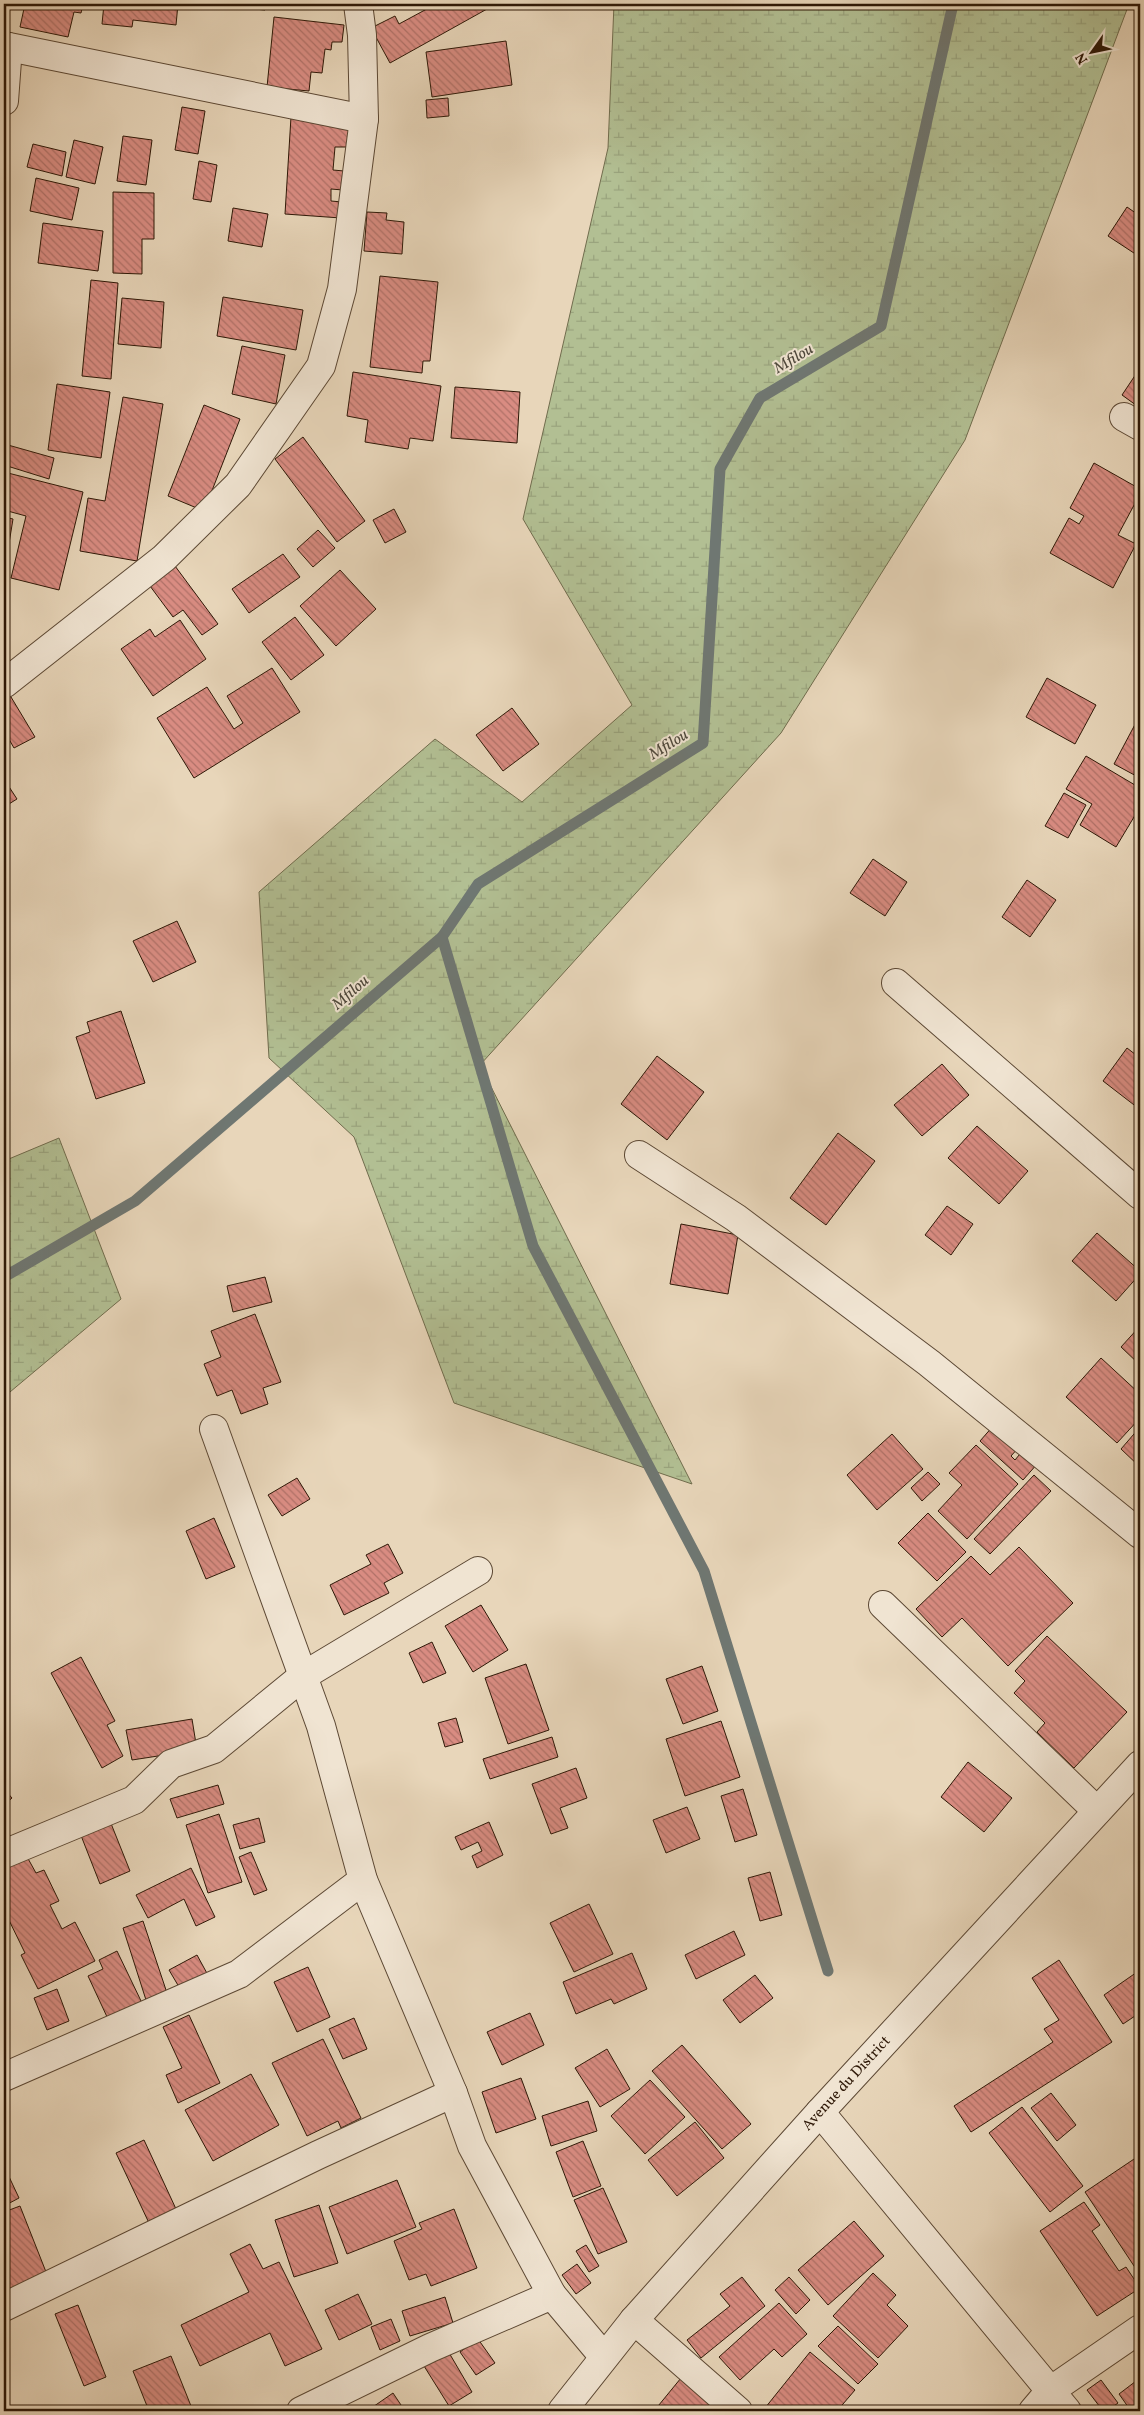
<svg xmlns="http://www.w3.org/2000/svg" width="1144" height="2415" viewBox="0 0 1144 2415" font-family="Vollkorn,serif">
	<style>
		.wetland { fill: url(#wetland-marsh); stroke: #706c4d }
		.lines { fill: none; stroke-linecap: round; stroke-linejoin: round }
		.stream { stroke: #6f7772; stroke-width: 11 }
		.building { fill: url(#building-back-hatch); stroke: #2e1807 }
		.street-casing { stroke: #5c4834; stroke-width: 30 }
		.street { stroke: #f0e4d2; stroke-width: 28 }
		.labels { text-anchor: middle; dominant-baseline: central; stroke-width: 4; stroke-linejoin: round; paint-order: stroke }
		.street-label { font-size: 15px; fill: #2e1807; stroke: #f0e4d2 }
		.water-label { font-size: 16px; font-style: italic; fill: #4e483c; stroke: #f0e4d2 }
	</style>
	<defs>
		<pattern id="wetland-marsh" width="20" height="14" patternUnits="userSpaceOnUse" patternTransform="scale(1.25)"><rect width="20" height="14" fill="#b2bf93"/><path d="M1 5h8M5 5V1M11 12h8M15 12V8" fill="none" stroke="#99a37d"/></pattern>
		<pattern id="building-back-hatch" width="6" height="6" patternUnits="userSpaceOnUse" patternTransform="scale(1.25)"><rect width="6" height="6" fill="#d98c82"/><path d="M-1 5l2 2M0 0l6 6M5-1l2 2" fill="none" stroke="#b07168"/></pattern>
	</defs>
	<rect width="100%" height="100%" fill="#e8d6ba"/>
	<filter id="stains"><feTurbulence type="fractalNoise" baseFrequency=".004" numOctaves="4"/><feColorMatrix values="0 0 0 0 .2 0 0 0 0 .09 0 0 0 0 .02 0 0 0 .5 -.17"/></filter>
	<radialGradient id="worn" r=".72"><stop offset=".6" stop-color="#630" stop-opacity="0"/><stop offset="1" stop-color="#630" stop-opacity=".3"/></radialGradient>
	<g class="wetland">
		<path d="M614,4H1129L965,440L781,733L480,1065L692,1484L454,1403L354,1137L269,1058L259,892L435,739L522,802L632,705L523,519L608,148Z"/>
		<path d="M59,1138L121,1299L4,1397V1161Z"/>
	</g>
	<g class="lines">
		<g class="stream">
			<path d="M442,937L533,1246L704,1571L828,1971"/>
			<path d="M4,1277L135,1201L442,937L478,884L703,743L720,469L760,398L881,326L953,4"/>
		</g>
	</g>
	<g class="building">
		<path d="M25,4H83L81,13L74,12L68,37L20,27Z"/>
		<path d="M104,4H178L176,25L133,20L132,27L102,24Z"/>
		<path d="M197,4H265V10Z"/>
		<path d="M436,4H496L390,63L371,28L395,16L399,24Z"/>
		<path d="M274,17L344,25L342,42H332L331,50L325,49L322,73L311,72L309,91L267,87Z"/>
		<path d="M506,41L512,85L432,97L426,52Z"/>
		<path d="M448,98L449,116L427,118L426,100Z"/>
		<path d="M182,107L205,111L198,154L175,150Z"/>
		<path d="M291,117L352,121L350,147H335L333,170L344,171L343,190L331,189V201L342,202L341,218L285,214Z"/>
		<path d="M123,136L152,140L146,185L117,181Z"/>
		<path d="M74,140L103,147L95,184L66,177Z"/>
		<path d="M33,144L66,152L62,176L27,167Z"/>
		<path d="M199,161L217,165L211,202L193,199Z"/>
		<path d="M36,178L79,188L72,220L30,211Z"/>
		<path d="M113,192L154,193V239H142V274L113,273Z"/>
		<path d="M1127,207L1140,216V257L1108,236Z"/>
		<path d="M233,208L268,214L262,247L228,241Z"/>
		<path d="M367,212L387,213L386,220L404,222L402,254L364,251Z"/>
		<path d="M43,223L103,231L98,271L38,263Z"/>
		<path d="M380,276L438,282L430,361H423L422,373L370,367Z"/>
		<path d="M91,280L118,283L111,379L82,376Z"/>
		<path d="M223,297L303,310L296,350L217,336Z"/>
		<path d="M122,298L164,302L161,348L118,344Z"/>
		<path d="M242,346L285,355L276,404L232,394Z"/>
		<path d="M1140,368V408L1122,395Z"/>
		<path d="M353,372L441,386L433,441L410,438L408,449L365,442L368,420L347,416Z"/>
		<path d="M57,384L110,392L101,458L48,450Z"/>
		<path d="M455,387L520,392L517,443L451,438Z"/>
		<path d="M123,397L163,404L137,561L80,551L88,498L105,501Z"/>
		<path d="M204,405L240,419L204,511L168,496Z"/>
		<path d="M303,437L365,521L337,542L275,459Z"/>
		<path d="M8,445L54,458L49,479L4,465Z"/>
		<path d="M1094,463L1140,489V494L1118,535L1136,544L1113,588L1050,553L1069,518L1079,524L1084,516L1070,508Z"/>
		<path d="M4,472L83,492L59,590L11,578L26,516L4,510Z"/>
		<path d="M394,509L406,532L385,543L373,520Z"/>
		<path d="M4,517L13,519L4,574Z"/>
		<path d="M318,530L335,548L313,567L297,549Z"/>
		<path d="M283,554L300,577L249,613L232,589Z"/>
		<path d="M175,566L218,624L202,635L183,610L173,617L150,586Z"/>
		<path d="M340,570L376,609L336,646L300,606Z"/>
		<path d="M295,617L324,655L291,680L262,642Z"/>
		<path d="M180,620L206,659L153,696L121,649L150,629L155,637Z"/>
		<path d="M272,668L300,712L194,778L157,718L207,687L234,729L243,723L227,696Z"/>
		<path d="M1047,678L1096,705L1075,744L1026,717Z"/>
		<path d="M8,692L35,737L14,748L6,734L4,735V694Z"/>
		<path d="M512,708L539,744L503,771L476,735Z"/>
		<path d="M1140,715V778L1114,764Z"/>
		<path d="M1086,756L1140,788V807L1116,847L1080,825L1092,804L1066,789Z"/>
		<path d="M4,779L17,799L4,807Z"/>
		<path d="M1064,793L1086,805L1068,838L1045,826Z"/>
		<path d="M873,859L907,882L885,916L850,893Z"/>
		<path d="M1027,880L1056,900L1030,937L1002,917Z"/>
		<path d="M177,921L196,962L153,982L133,941Z"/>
		<path d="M121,1011L145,1083L96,1099L76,1037L90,1032L87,1022Z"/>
		<path d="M1127,1048L1140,1058V1105L1138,1108L1103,1081Z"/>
		<path d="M657,1056L704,1092L667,1140L621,1104Z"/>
		<path d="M942,1064L969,1095L922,1136L894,1105Z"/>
		<path d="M977,1126L1028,1171L999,1204L948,1158Z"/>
		<path d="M838,1133L875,1161L826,1225L790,1198Z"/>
		<path d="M947,1206L973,1224L951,1255L925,1235Z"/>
		<path d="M681,1224L738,1235L728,1294L670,1284Z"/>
		<path d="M1097,1233L1140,1271V1274L1116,1301L1072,1261Z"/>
		<path d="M265,1277L272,1302L233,1312L227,1286Z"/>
		<path d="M255,1314L281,1382L263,1388L268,1404L241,1414L232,1390L217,1396L204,1364L221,1357L211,1331Z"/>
		<path d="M1140,1326V1365L1121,1347Z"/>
		<path d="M1101,1358L1140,1394V1418L1117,1443L1066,1397Z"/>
		<path d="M994,1425L1019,1447L1011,1456L1015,1460L1024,1449L1038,1463L1023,1480L980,1441Z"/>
		<path d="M1140,1427V1467L1121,1449Z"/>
		<path d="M892,1434L923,1469L877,1510L847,1475Z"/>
		<path d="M976,1445L1018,1484L967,1539L938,1511L962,1485L949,1473Z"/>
		<path d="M928,1472L940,1484L922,1501L911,1488Z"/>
		<path d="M1034,1475L1051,1491L990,1554L974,1539Z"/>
		<path d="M297,1478L310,1499L282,1516L268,1495Z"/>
		<path d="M928,1513L966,1552L937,1581L898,1543Z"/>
		<path d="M214,1518L235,1567L206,1579L186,1531Z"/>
		<path d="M388,1544L403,1573L384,1583L389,1593L344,1615L330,1585L371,1564L366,1555Z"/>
		<path d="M1019,1547L1073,1603L1008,1666L962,1618L942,1637L916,1609L971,1556L990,1575Z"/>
		<path d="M481,1605L508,1650L473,1672L445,1626Z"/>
		<path d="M1047,1636L1127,1712L1074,1768L1037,1732L1045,1723L1014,1693L1025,1681L1015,1671Z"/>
		<path d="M432,1642L446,1673L423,1683L409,1653Z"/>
		<path d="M81,1657L115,1721L107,1725L123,1756L102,1768L51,1673Z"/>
		<path d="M526,1664L549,1730L508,1744L485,1678Z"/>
		<path d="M702,1666L718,1711L683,1724L666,1679Z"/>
		<path d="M456,1718L463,1742L445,1747L438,1723Z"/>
		<path d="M192,1719L197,1750L132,1760L126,1730Z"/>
		<path d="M721,1721L740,1777L685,1796L666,1739Z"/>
		<path d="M552,1737L558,1757L490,1779L483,1759Z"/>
		<path d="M968,1762L1012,1798L984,1832L941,1797Z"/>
		<path d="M576,1768L587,1798L560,1808L568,1828L551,1834L532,1784Z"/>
		<path d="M218,1785L224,1804L177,1818L170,1799Z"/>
		<path d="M4,1789L12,1798L4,1805Z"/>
		<path d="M743,1789L757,1835L735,1842L721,1796Z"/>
		<path d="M687,1807L700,1839L666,1853L653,1820Z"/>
		<path d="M219,1814L242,1882L208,1893L186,1825Z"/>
		<path d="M259,1818L265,1842L240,1849L233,1825Z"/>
		<path d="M110,1821L130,1871L100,1884L80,1833Z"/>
		<path d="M489,1822L503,1855L477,1868L472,1856L482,1851L478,1842L461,1850L455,1837Z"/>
		<path d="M251,1852L267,1890L254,1895L239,1857Z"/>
		<path d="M26,1855L36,1873L44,1870L59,1901L50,1905L62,1929L75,1922L95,1961L38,1989L21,1955L25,1953L4,1910V1866Z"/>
		<path d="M191,1868L215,1917L196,1926L184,1899L148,1918L136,1895Z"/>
		<path d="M770,1872L782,1915L760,1921L748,1878Z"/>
		<path d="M589,1904L613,1954L574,1972L550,1923Z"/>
		<path d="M143,1921L167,1993L146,2000L123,1928Z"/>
		<path d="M734,1931L745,1955L696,1979L685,1955Z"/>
		<path d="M117,1951L142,2003L108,2019L88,1976L103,1969L99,1960Z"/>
		<path d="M632,1953L647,1989L614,2004L611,1999L576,2014L563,1982Z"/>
		<path d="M197,1955L209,1977L182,1992L169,1970Z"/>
		<path d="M1059,1960L1112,2042L971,2132L954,2106L1053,2042L1044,2029L1059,2020L1032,1978Z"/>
		<path d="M308,1967L330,2017L297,2032L274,1982Z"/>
		<path d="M1140,1970V2017L1138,2014L1123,2024L1104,1995Z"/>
		<path d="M755,1975L773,1998L740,2023L723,2000Z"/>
		<path d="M57,1989L69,2021L47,2030L34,1998Z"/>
		<path d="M530,2013L544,2045L502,2065L487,2032Z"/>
		<path d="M189,2015L220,2083L178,2103L166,2075L182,2068L163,2027Z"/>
		<path d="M354,2018L367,2049L343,2059L329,2029Z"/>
		<path d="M323,2039L361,2118L341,2128L338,2121L307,2136L272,2063Z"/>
		<path d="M682,2045L751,2124L722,2149L652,2071Z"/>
		<path d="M607,2049L630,2089L600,2107L575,2068Z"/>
		<path d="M251,2074L279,2125L213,2161L185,2110Z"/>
		<path d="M521,2078L536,2119L496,2133L482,2092Z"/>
		<path d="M650,2080L685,2117L645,2154L611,2116Z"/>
		<path d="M1051,2093L1076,2125L1057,2141L1031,2108Z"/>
		<path d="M588,2101L597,2131L551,2146L542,2116Z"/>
		<path d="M1022,2107L1083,2186L1050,2212L989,2133Z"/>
		<path d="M695,2122L724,2158L677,2196L648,2160Z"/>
		<path d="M144,2140L176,2209L149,2223L116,2153Z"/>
		<path d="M583,2141L601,2186L573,2197L556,2152Z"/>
		<path d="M1140,2155V2275L1085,2192Z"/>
		<path d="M4,2166L19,2198L4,2206Z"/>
		<path d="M397,2180L416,2227L347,2254L329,2207Z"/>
		<path d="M603,2188L627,2242L598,2254L574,2200Z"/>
		<path d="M1084,2202L1100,2225L1092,2231L1119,2271L1126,2267L1140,2288L1097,2316L1040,2231Z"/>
		<path d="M319,2205L338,2263L294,2277L275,2220Z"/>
		<path d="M20,2206L48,2277L5,2293L4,2212Z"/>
		<path d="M454,2209L477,2268L431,2286L426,2274L409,2280L394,2241L422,2229L419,2223Z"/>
		<path d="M854,2221L884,2256L828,2305L798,2270Z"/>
		<path d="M250,2244L263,2269L279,2262L322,2349L285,2366L270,2333L200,2366L181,2325L249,2292L230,2254Z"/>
		<path d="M586,2245L599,2266L589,2272L576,2251Z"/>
		<path d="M577,2264L591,2283L576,2294L562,2275Z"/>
		<path d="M873,2273L896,2295L887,2305L908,2326L878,2358L833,2316Z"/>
		<path d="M742,2277L765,2306L701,2358L687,2340L730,2306L720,2294Z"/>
		<path d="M789,2277L810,2300L796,2314L775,2290Z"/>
		<path d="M358,2294L372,2324L339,2340L325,2310Z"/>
		<path d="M445,2297L453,2323L410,2336L402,2311Z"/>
		<path d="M779,2303L807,2334L782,2357L774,2349L740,2380L719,2357Z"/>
		<path d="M78,2305L106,2377L84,2386L55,2314Z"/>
		<path d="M391,2319L400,2341L380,2350L371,2327Z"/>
		<path d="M838,2326L878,2364L858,2384L818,2346Z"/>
		<path d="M478,2339L495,2363L476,2375L460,2352Z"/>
		<path d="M448,2351L472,2392L449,2406L424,2366Z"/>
		<path d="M810,2352L855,2390L837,2411H769L765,2408Z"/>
		<path d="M171,2356L193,2411H149L133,2371Z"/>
		<path d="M681,2378L720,2411H654Z"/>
		<path d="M1140,2378V2411H1131L1119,2394Z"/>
		<path d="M1101,2380L1118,2403L1107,2411H1103L1087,2390Z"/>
		<path d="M393,2393L405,2411H367Z"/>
	</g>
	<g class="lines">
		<g class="street-casing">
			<g id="street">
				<path d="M4,46L364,119"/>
				<path d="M4,101L8,47"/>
				<path d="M1124,417L1140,426"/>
				<path d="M4,684L164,558L238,485L321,366L342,289L364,119L362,35L358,4"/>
				<path d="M896,983L1140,1195"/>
				<path d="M639,1155L736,1218L929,1363L1140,1534"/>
				<path d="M214,1429L321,1726L363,1880L453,2093L472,2146L552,2295"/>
				<path d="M883,1605L1097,1811"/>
				<path d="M4,1854L134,1800L171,1764L214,1749L303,1676L478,1571"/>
				<path d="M4,2077L239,1974L363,1880"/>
				<path d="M820,2112L1067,2411"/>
				<path d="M4,2307L318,2155L453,2093"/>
				<path d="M634,2320L738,2411"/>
				<path d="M301,2411L430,2348L552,2295L604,2357"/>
				<path id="s1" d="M562,2411L634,2320L820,2112L1140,1765"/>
				<path d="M1033,2411L1050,2391L1140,2329"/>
			</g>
		</g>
		<use href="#street" class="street"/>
	</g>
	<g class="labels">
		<g class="street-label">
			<text stroke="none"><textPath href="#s1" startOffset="434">Avenue du District</textPath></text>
		</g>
		<g class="water-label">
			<text transform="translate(794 359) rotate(-31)">Mfilou</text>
			<text transform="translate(669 745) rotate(-32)">Mfilou</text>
			<text transform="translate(351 993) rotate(-41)">Mfilou</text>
		</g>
	</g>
	<rect width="1144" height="2415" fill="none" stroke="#e8d6ba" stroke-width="20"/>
	<rect x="5" y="5" width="1134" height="2405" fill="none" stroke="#2e1807" stroke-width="2.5"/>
	<rect x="10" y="10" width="1124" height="2395" fill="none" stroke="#2e1807"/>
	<g transform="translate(1092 52) rotate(237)" stroke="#f0e4d2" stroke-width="4" paint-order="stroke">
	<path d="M0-4L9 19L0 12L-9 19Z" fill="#2e1807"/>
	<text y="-8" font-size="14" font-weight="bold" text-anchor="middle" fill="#2e1807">N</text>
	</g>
	<rect width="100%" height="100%" filter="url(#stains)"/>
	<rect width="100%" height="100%" fill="url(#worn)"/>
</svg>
